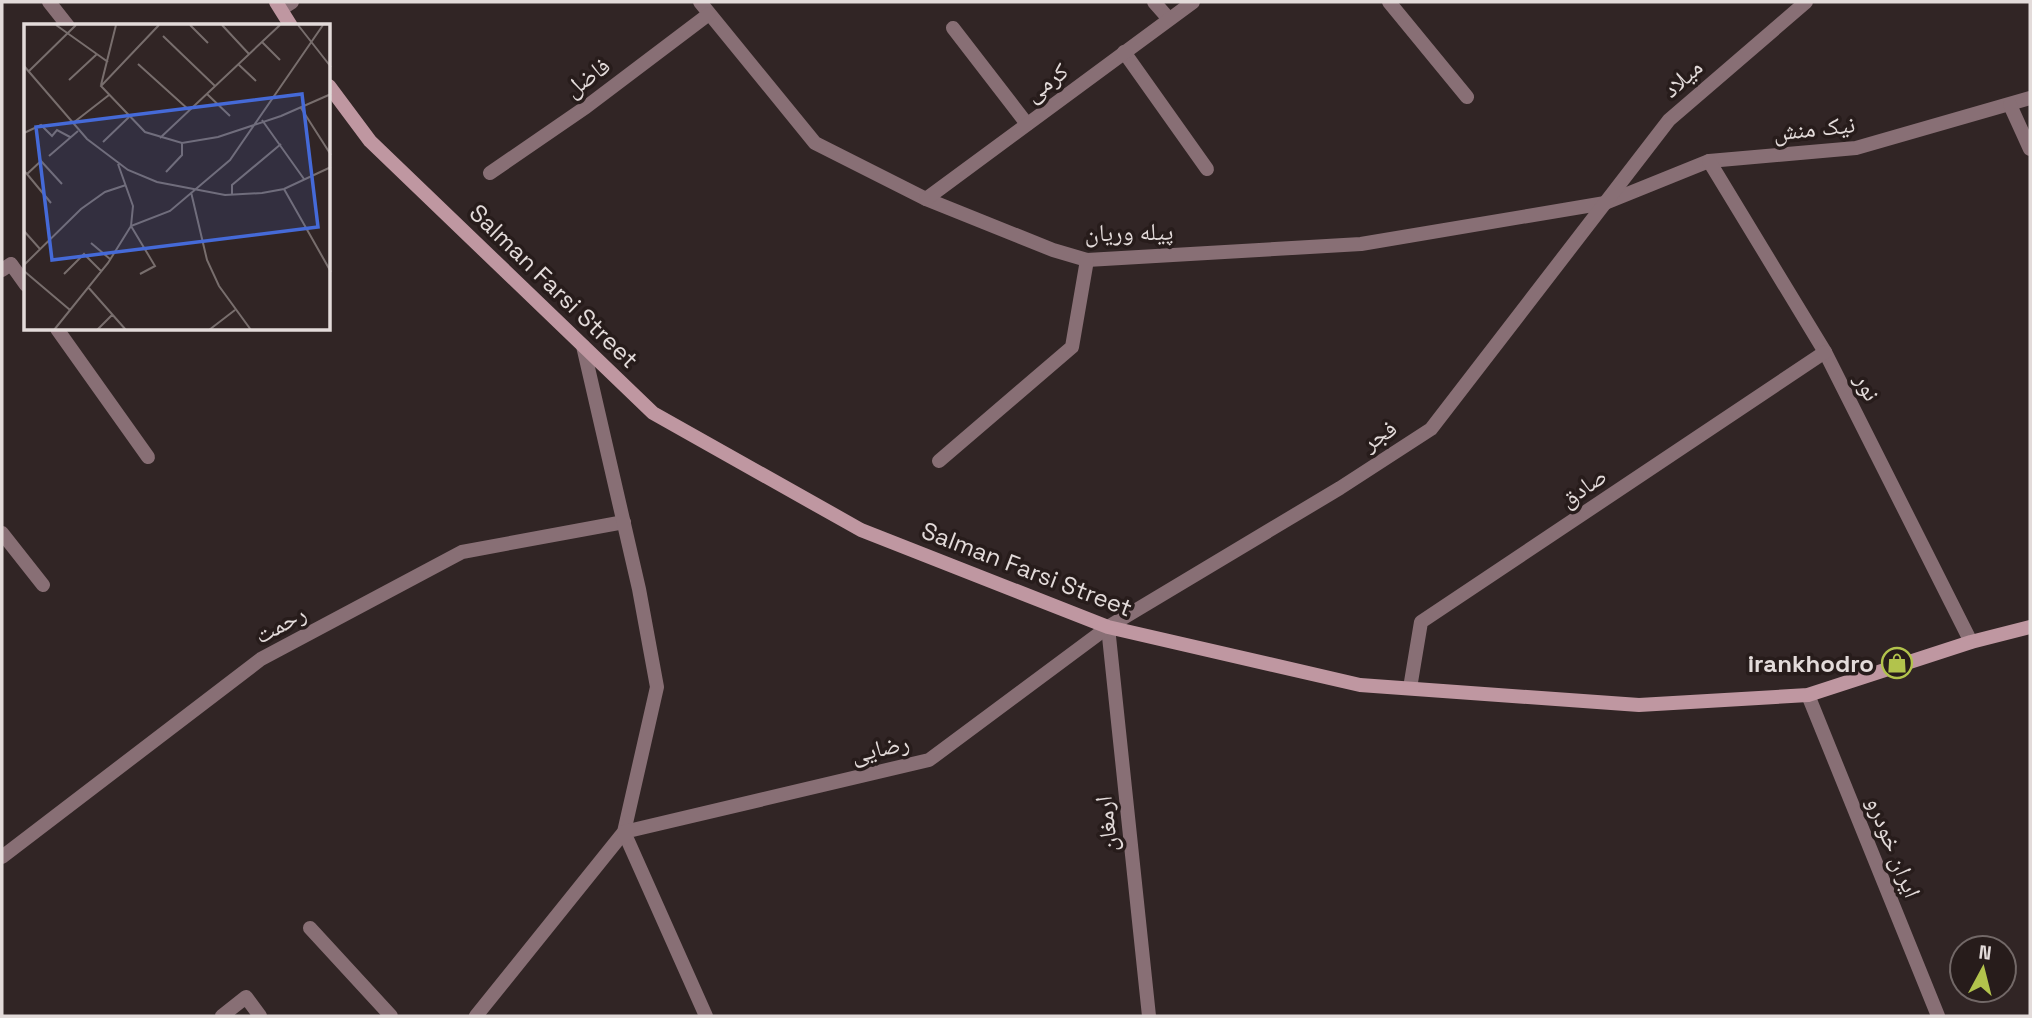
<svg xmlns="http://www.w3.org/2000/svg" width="2032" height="1018" viewBox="0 0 2032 1018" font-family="'Space Grotesk','Noto Naskh Arabic',sans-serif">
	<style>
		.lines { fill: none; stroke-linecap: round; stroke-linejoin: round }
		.minor { stroke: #886f75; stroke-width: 14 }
		.secondary { stroke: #bf97a1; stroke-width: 14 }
		.labels { text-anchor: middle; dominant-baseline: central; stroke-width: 7; stroke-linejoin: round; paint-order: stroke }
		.street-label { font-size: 24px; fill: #e3dbda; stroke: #271c1b }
		.poi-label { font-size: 24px; font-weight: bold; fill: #e3dbda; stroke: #271c1b; text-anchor: end }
		.inset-road { fill: none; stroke: #786e6d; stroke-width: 2 }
		.view { fill: #456ad8; fill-opacity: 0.15; stroke: #456ad8; stroke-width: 3.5 }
		.inset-edge { fill: none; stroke: #e3dbda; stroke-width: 3.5 }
	</style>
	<rect width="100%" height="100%" fill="#312525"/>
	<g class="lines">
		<g class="minor">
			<path d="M49,2L68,26"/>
			<path d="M700,2L815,143L926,199L1053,250L1087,260L1361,244L1605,203L1709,161L1856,148L2030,98"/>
			<path d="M1154,2L1169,19"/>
			<path d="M1389,2L1467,97"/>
			<path d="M281,9L292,2"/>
			<path d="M953,28L1027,124"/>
			<path d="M1124,52L1207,169"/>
			<path d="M2010,105L2030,149"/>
			<path d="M1709,161L1825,352L1971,642"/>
			<path d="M490,173L586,107L709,14"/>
			<path d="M926,199L1193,2"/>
			<path d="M2,270L11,264L26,285"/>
			<path d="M57,329L148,457"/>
			<path d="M939,461L1072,347L1087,260"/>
			<path d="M2,533L43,585"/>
			<path d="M1108,627L1149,1016"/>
			<path d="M1410,688L1421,622L1825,352"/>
			<path d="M1808,695L1938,1016"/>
			<path d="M2,857L261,659L462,552L624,522"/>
			<path d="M310,928L391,1016"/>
			<path d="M222,1016L246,997L260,1016"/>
			<path d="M476,1016L624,832L657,687L639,589L583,346"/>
			<path d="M706,1016L624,832L929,760L1108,627L1340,488L1431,429L1669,120L1806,2"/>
		</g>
		<g class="secondary">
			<path d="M276,2L291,26"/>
			<path d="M329,86L370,141L653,413L861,530L1108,627L1360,685L1639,705L1808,695L1971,642L2030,627"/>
		</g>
	</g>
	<defs>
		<g id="shop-ring" transform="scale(1.575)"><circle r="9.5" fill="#271c1b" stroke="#b2c34c" stroke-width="1.5"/><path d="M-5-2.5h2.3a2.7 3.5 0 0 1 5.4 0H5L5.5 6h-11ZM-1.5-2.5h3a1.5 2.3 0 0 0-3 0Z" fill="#b2c34c"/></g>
	</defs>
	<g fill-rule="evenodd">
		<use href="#shop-ring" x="1897" y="663"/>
	</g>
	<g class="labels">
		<g class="street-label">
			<text transform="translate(587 77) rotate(-36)">فاضل</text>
			<text transform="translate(1682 78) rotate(-42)">میلاد</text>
			<text transform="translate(1046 82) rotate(-37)">کرمی</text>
			<text transform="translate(1814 128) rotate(-6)">نیک منش</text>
			<text transform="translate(1129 232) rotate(-1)">پیله وریان</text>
			<text transform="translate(554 286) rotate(44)">Salman Farsi Street</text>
			<text transform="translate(1868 387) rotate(63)">نور</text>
			<text transform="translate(1379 435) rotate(-33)">فجر</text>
			<text transform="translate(1583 487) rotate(-34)">صادق</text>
			<text transform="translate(1027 569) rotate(21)">Salman Farsi Street</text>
			<text transform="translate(280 624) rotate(-29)">رحمت</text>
			<text transform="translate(880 748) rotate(-13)">رضایی</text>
			<text transform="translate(1106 824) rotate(-96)">ارمغان</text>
			<text transform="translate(1894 847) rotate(68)">ایران خودرو</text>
		</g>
		<g class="poi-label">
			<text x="1874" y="663">irankhodro</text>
		</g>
	</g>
	<g transform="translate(24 24)">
		<rect width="306" height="306" fill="#312525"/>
		<path class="inset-road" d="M32,1L84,38M135,1L77,62L121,108L158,119L194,113L257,92L307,70M166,1L184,19M198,1L225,30M274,1L307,43M139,12L191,62M238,18L256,36M114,40L165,86M214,40L232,57M0,42L63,115L104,146L133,158L201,171L238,169L260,165L307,143M5,47L52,1M45,56L73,30M77,61L92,1M183,70L206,92M277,84L307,131M238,96L280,155M49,99L85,71M0,109L17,101L28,112L33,106L46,113M136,114L256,1M79,118L105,93M25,132L54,107M0,147L3,150L17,137L38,160M142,148L158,131V119M3,150L27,179M260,165L307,248M167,168L183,236L195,262L227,306M208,170V161L257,120M0,207L16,225M67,219L86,235M0,241L57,185L81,168L102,161M0,247L46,286M40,250L60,230L77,247M116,250L131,242L107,202L146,187L206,136L299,1M64,263L102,306M30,306L84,239L107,202L109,182L94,140M73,306L89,290M185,306L211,286"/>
		<path class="view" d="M278,70L294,203L28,236L12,103Z"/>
		<rect width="306" height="306" class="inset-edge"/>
	</g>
	<rect width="2032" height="1018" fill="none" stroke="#e3dbda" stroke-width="7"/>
	<g transform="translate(1983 969) rotate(7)"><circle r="33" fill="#271c1b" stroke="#726867" stroke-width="2"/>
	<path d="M0-5L12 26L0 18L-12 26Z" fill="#b2c34c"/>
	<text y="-10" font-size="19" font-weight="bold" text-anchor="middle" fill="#e3dbda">N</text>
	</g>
</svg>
